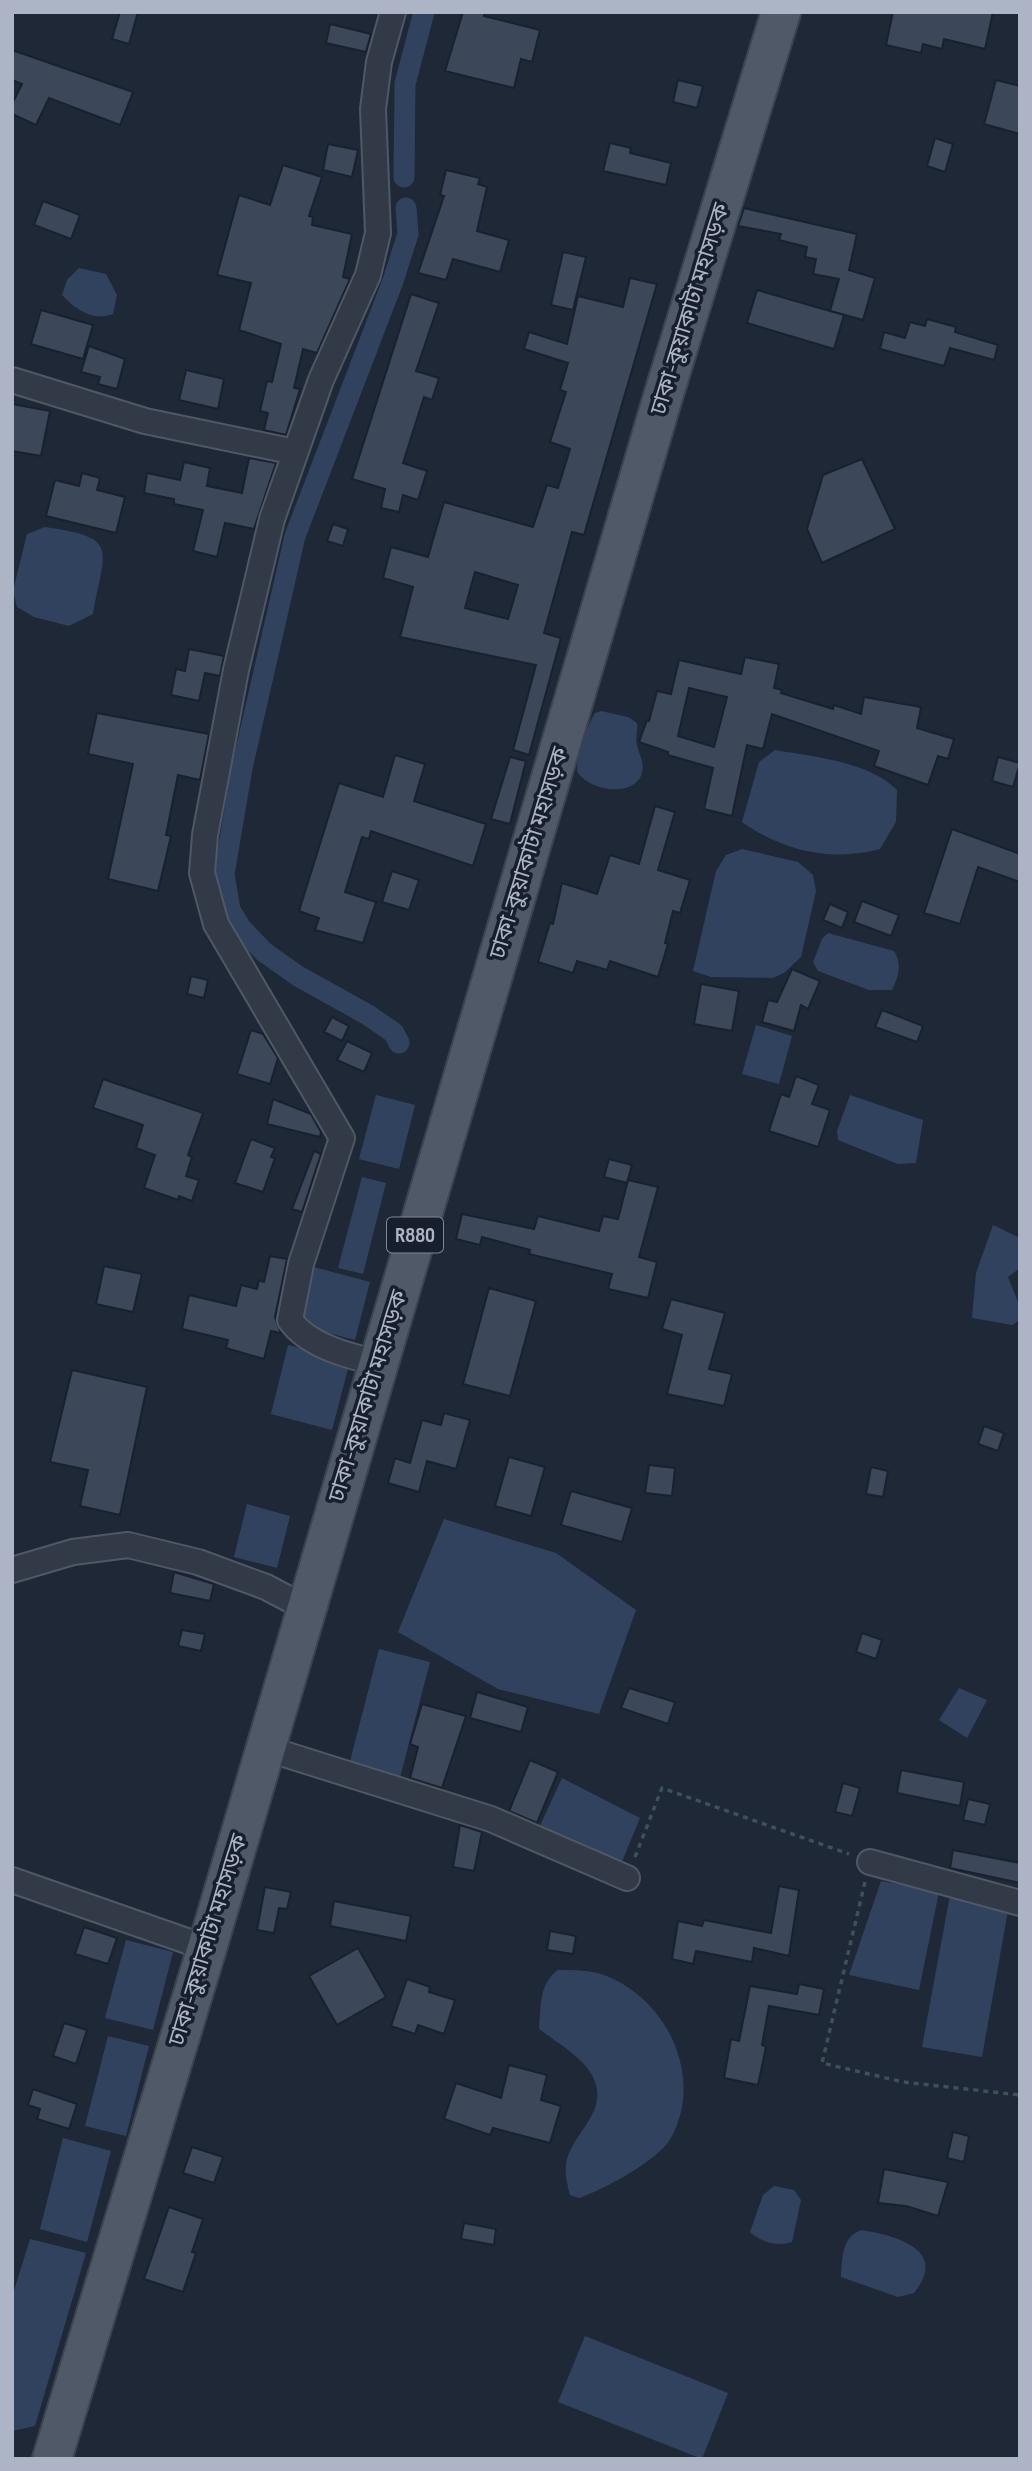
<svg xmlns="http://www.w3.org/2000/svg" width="1032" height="2471" viewBox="0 0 1032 2471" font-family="'Sofia Sans Condensed','Noto Sans Bengali',sans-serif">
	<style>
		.water { fill: #31425f }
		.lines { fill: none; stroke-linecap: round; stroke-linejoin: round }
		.canal { stroke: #31425f; stroke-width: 21 }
		.building { fill: #3c475a; stroke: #1a212e; stroke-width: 2; fill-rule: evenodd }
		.street-casing { stroke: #505766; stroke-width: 28 }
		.primary-casing { stroke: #3c4351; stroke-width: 42 }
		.path { stroke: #3e5155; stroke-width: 3.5; stroke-dasharray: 5 5; stroke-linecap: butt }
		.street { stroke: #323a47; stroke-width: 24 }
		.primary { stroke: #505968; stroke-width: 38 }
		.labels { text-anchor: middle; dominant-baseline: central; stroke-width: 7; stroke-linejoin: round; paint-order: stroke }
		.shield { fill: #181f2c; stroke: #808797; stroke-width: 2 }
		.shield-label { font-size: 21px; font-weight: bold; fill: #acb4c5 }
		.street-label { font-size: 23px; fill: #acb4c5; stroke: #181f2c }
	</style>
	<rect width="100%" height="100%" fill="#1e2837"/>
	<g class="water">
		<path d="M79,268L106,274L117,295L113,314C93,322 75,309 62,295L67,280Z"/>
		<path d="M45,527C120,538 105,547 93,614L69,626L34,617L17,607L13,591L27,534Z"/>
		<path d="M601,711L628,717L637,723C638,730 635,739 637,745C639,756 646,763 641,776C631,798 587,790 577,771C577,751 585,730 595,713Z"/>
		<path d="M775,750C814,757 868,761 897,790L896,822L880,849C832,862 783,851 742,822L759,762Z"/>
		<path d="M742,849L798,862L813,875L816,891L801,957L784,973L773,978L711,977L693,971L716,871L726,855Z"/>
		<path d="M828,933L894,951C902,964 899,976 892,990H869L818,971L813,962L822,939Z"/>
		<path d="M756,1025L792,1036L779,1084L742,1074Z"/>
		<path d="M376,1095L415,1105L399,1169L359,1159Z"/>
		<path d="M850,1095L923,1120L916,1163L898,1164L838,1140L837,1131Z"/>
		<path d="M362,1177L386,1183L363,1274L338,1268Z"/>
		<path d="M993,1225L1020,1238V1268L1008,1277L1020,1307V1320L1012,1325L972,1318L976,1273Z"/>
		<path d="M310,1266L370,1282L355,1340L295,1324Z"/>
		<path d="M288,1345L350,1361L332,1430L271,1414Z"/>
		<path d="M247,1504L290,1516L277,1568L234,1557Z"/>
		<path d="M444,1519L556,1553L636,1610L599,1714L498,1689L398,1632Z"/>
		<path d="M379,1649L430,1662L400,1778L349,1765Z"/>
		<path d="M959,1688L987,1700L967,1738L939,1720Z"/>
		<path d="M562,1778L640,1818L619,1869L539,1828Z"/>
		<path d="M881,1881L939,1892L919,1990L849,1975Z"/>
		<path d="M950,1895L1009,1905L982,2057L922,2047Z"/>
		<path d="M126,1940L173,1952L153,2030L105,2018Z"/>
		<path d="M558,1970C572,1970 588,1970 601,1974C666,1996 705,2076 671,2138C659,2160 603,2190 579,2198L570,2195C566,2180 563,2167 569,2153C581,2126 609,2107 592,2075C581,2056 556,2042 539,2029C541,2007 539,1983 558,1970Z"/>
		<path d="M108,2036L149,2046L126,2136L85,2126Z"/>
		<path d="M63,2138L111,2151L87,2242L40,2229Z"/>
		<path d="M774,2186L794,2190L801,2200L792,2242C777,2247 761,2242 750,2232L763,2195Z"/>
		<path d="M862,2230C896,2236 949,2249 914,2293L898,2297L841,2277C842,2259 842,2235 862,2230Z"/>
		<path d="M30,2239L86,2253L35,2426L12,2431V2297Z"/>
		<path d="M585,2336L728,2393L702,2459L558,2402Z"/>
	</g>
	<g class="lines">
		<g class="canal">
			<path d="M404,177L405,84L424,12"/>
			<path d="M399,1043L394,1033L368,1015L298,976L264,952L241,928L230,910L224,874L242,768L295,536L393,281L408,234L406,208"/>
		</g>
	</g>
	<g class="building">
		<path d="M120,12H138L129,44L112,39Z"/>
		<path d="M463,12H485L484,16L540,30L532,62L521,59L514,88L445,71Z"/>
		<path d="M893,12H993L985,49L944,39L942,49L923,44L921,53L886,45Z"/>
		<path d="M330,24L371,34L366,52L326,43Z"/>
		<path d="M12,50L133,92L120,125L49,98L36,125L12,114V104L22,84L12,80Z"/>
		<path d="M678,80L703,86L697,108L673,102Z"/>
		<path d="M996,80L1020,86V134L984,124Z"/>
		<path d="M935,138L953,144L945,172L927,166Z"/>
		<path d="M610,143L631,148L630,153L671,163L666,185L603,171Z"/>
		<path d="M328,144L358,150L352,177L323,170Z"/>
		<path d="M283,165L322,177L309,216L313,217L312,225L352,234L343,277L350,279L317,353L303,349L294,388L300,389L286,435L264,430L268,413L260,411L267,381L272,382L281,344L239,330L251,283L217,275L239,195L270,205Z"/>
		<path d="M446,170L480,178L478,184L487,187L477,231L509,240L500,272L453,259L446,280L418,273L444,196L440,195Z"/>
		<path d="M43,201L80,215L71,239L34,225Z"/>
		<path d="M744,208L857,234L849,270L875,278L863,320L830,311L839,279L813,274L816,259L805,257L807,247L779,240L781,234L738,226Z"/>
		<path d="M563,252L586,257L573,310L551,305Z"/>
		<path d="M630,278L657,284L584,535L572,532L544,633L561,638L529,755L513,750L536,665L400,637L413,587L383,578L391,547L428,557L444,502L533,527L547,485L558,488L570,449L550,442L566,392L560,390L568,363L524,349L529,332L567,344L578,296L623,307ZM475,572L518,585L508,619L465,608Z"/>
		<path d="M757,290L844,315L834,349L747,323Z"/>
		<path d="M411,294L439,303L416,371L439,378L432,400L424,397L403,463L427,471L418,500L403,495L399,512L381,508L385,489L352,479Z"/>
		<path d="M41,310L93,325L83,359L31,344Z"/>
		<path d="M927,319L956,327L955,332L998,345L994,360L950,348L944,366L880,349L884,332L905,338L910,322L925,326Z"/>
		<path d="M89,346L125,359L117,389L98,384L100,377L81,372Z"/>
		<path d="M186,370L224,379L218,409L179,400Z"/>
		<path d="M12,404L50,411L41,456L12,451Z"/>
		<path d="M249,458L276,463L254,529L225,523L217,557L193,551L203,510L174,504V499L144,493L147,473L180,480L184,462L210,468L207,486L242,493Z"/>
		<path d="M862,459L895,529L822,563L807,529L823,475Z"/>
		<path d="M82,473L100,478L97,490L125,497L116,533L46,516L55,480L79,486Z"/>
		<path d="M333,524L348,529L343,546L327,541Z"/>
		<path d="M189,649L224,656L220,676L205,673L199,701L171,695L176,669L185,671Z"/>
		<path d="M745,657L779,664L774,688L782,690L781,693L833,709L834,705L861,714L864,697L921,707L917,728L954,739L948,759L938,756L928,785L874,766L879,751L772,714L763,749L747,745L732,816L704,809L713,768L668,755V752L639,742L647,720L649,721L657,691L671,694L679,660L741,674ZM689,688L727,697L714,747L678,736Z"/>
		<path d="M97,713L209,734L200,780L178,775L166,835L171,836L158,891L108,879L133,764L88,754Z"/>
		<path d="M395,755L425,764L414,801L486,824L473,866L371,831L369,839L362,837L345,892L376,902L363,943L315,930L319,918L299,911L339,783L383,797Z"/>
		<path d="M510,757L526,761L510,824L491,819Z"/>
		<path d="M998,757L1020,763L1013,787L992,781Z"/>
		<path d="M655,806L675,812L658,870L690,880L680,913L673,911L665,943L668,944L658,977L610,961L607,970L577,961L573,973L538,962L550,923L553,924L562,883L597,894L610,855L639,864Z"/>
		<path d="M952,829L1020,854V882L978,867L960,924L924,913Z"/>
		<path d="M392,871L419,880L409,910L382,902Z"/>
		<path d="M862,901L899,915L891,936L854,922Z"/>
		<path d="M830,904L848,912L842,928L823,920Z"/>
		<path d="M792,969L820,981L808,1009L801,1005L794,1031L762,1022L768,1000L777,1002Z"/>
		<path d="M191,976L208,980L204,998L187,994Z"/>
		<path d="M701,984L739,991L732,1031L694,1024Z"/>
		<path d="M882,1010L923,1026L917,1042L875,1027Z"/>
		<path d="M332,1017L349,1026L342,1041L324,1032Z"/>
		<path d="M251,1030L263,1034L278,1058L270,1084L237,1074Z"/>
		<path d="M347,1041L372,1053L364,1072L337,1060Z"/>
		<path d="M796,1076L819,1085L812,1104L830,1110L818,1147L769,1131L781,1094L789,1097Z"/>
		<path d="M103,1079L203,1113L188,1155L192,1157L186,1176L199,1180L192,1201L179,1196L178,1200L144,1188L155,1155L136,1148L143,1125L93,1108Z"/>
		<path d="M273,1099L311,1114L321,1132L320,1137L267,1124Z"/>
		<path d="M251,1139L275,1148L271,1157L275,1158L263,1192L235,1183Z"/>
		<path d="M314,1151L321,1154L302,1212L292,1209Z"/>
		<path d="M609,1159L632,1165L627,1183L604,1177Z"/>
		<path d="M628,1180L658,1187L639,1257L657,1262L648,1298L608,1289L612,1274L529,1254L530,1250L482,1237L480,1245L456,1239L462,1214L534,1229L538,1216L599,1231L603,1216L618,1219Z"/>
		<path d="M270,1256L287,1259L275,1317L281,1333L271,1331L264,1359L226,1348L228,1340L182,1329L189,1295L236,1306L241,1285L257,1289L259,1280L264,1282Z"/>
		<path d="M104,1266L142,1274L133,1312L96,1304Z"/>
		<path d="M489,1288L536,1301L510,1396L463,1384Z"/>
		<path d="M671,1299L725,1313L709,1369L732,1374L724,1406L667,1394L682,1335L662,1329Z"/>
		<path d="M72,1370L147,1387L120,1515L80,1506L88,1470L50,1462Z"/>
		<path d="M444,1413L470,1420L456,1469L427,1461L419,1492L388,1483L395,1458L410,1463L422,1420L441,1425Z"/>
		<path d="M984,1426L1004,1433L998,1451L978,1444Z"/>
		<path d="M509,1457L545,1467L531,1516L495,1506Z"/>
		<path d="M649,1465L675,1468L672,1496L645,1493Z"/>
		<path d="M871,1467L888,1471L883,1497L866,1494Z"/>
		<path d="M571,1491L632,1508L622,1542L561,1525Z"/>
		<path d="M174,1572L214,1584L210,1601L170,1593Z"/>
		<path d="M182,1630L205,1634L201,1651L178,1646Z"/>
		<path d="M862,1633L882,1640L876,1659L856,1652Z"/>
		<path d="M629,1688L675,1702L668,1724L621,1708Z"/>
		<path d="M477,1692L528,1707L521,1732L470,1718Z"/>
		<path d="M422,1704L466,1716L442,1788L410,1778L418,1747L410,1744Z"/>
		<path d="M530,1760L558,1772L537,1823L509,1811Z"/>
		<path d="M901,1770L964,1782L960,1806L897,1793Z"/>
		<path d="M843,1783L860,1788L852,1816L835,1812Z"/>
		<path d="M968,1799L990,1804L985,1825L963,1820Z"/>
		<path d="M460,1825L482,1832L474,1871L453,1867Z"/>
		<path d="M953,1850L1020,1863V1883L950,1868Z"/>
		<path d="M779,1886L799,1890L789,1956L754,1948L752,1962L696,1951L693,1964L672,1959L678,1921L702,1926L704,1920L771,1933Z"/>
		<path d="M265,1887L291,1892L287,1909L279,1908L274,1933L257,1930Z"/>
		<path d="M334,1901L411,1916L406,1941L330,1926Z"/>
		<path d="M84,1927L117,1938L108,1964L75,1954Z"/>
		<path d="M550,1931L576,1936L573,1954L547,1950Z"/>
		<path d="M358,1948L386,1997L337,2025L309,1976Z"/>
		<path d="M407,1979L430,1987L429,1992L455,2000L444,2034L418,2025L415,2034L391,2026Z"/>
		<path d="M799,1984L824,1989L819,2015L769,2006L762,2045L766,2047L758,2085L724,2078L731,2039L739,2041L750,1986L797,1994Z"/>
		<path d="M64,2023L87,2030L76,2064L53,2056Z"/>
		<path d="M509,2065L547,2075L541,2100L561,2106L550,2143L493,2128L490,2135L444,2119L456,2083L501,2098Z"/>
		<path d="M33,2089L77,2104L69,2129L37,2119L40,2109L28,2105Z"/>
		<path d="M953,2132L969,2136L964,2162L947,2158Z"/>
		<path d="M192,2147L223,2157L214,2183L183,2173Z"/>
		<path d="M884,2169L948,2182L938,2216L906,2206L878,2203Z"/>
		<path d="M169,2207L203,2219L192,2252L196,2253L183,2292L144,2279Z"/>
		<path d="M464,2223L496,2229L494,2245L461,2239Z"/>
	</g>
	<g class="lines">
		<g class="street-casing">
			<g id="street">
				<path d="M12,380L145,421L295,452"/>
				<path d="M378,1363C349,1356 308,1346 290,1320L301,1264L342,1138L216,924L202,873L205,835L236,670L272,519L321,380L368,275L378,233L373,109L379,62L393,12"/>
				<path d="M12,1570L73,1552L128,1545L198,1562L266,1587L304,1607"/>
				<path d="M265,1748L491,1819L627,1878"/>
				<path d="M870,1862L1020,1903"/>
				<path d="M12,1880L207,1948"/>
			</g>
		</g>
		<g class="primary-casing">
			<path id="primary" d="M52,2459L207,1948L662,400L781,12"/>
		</g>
		<g class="path">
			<path d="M635,1857L662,1788L849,1854"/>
			<path d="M865,1882L822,2063L903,2082L1020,2095"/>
		</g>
		<use href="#street" class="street"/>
		<use href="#primary" class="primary"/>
	</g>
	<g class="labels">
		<rect class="shield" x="387" y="1217.5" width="56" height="35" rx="5"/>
		<g class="shield-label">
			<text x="415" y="1235">R880</text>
		</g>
		<g class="street-label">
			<text transform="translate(690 309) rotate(-73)">ঢাকা-কুয়াকাটা মহাসড়ক</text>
			<text transform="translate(529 853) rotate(-73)">ঢাকা-কুয়াকাটা মহাসড়ক</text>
			<text transform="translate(368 1396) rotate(-73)">ঢাকা-কুয়াকাটা মহাসড়ক</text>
			<text transform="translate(208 1940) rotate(-73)">ঢাকা-কুয়াকাটা মহাসড়ক</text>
		</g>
	</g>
	<rect width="1032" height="2471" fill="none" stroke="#acb4c5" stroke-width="28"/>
</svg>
